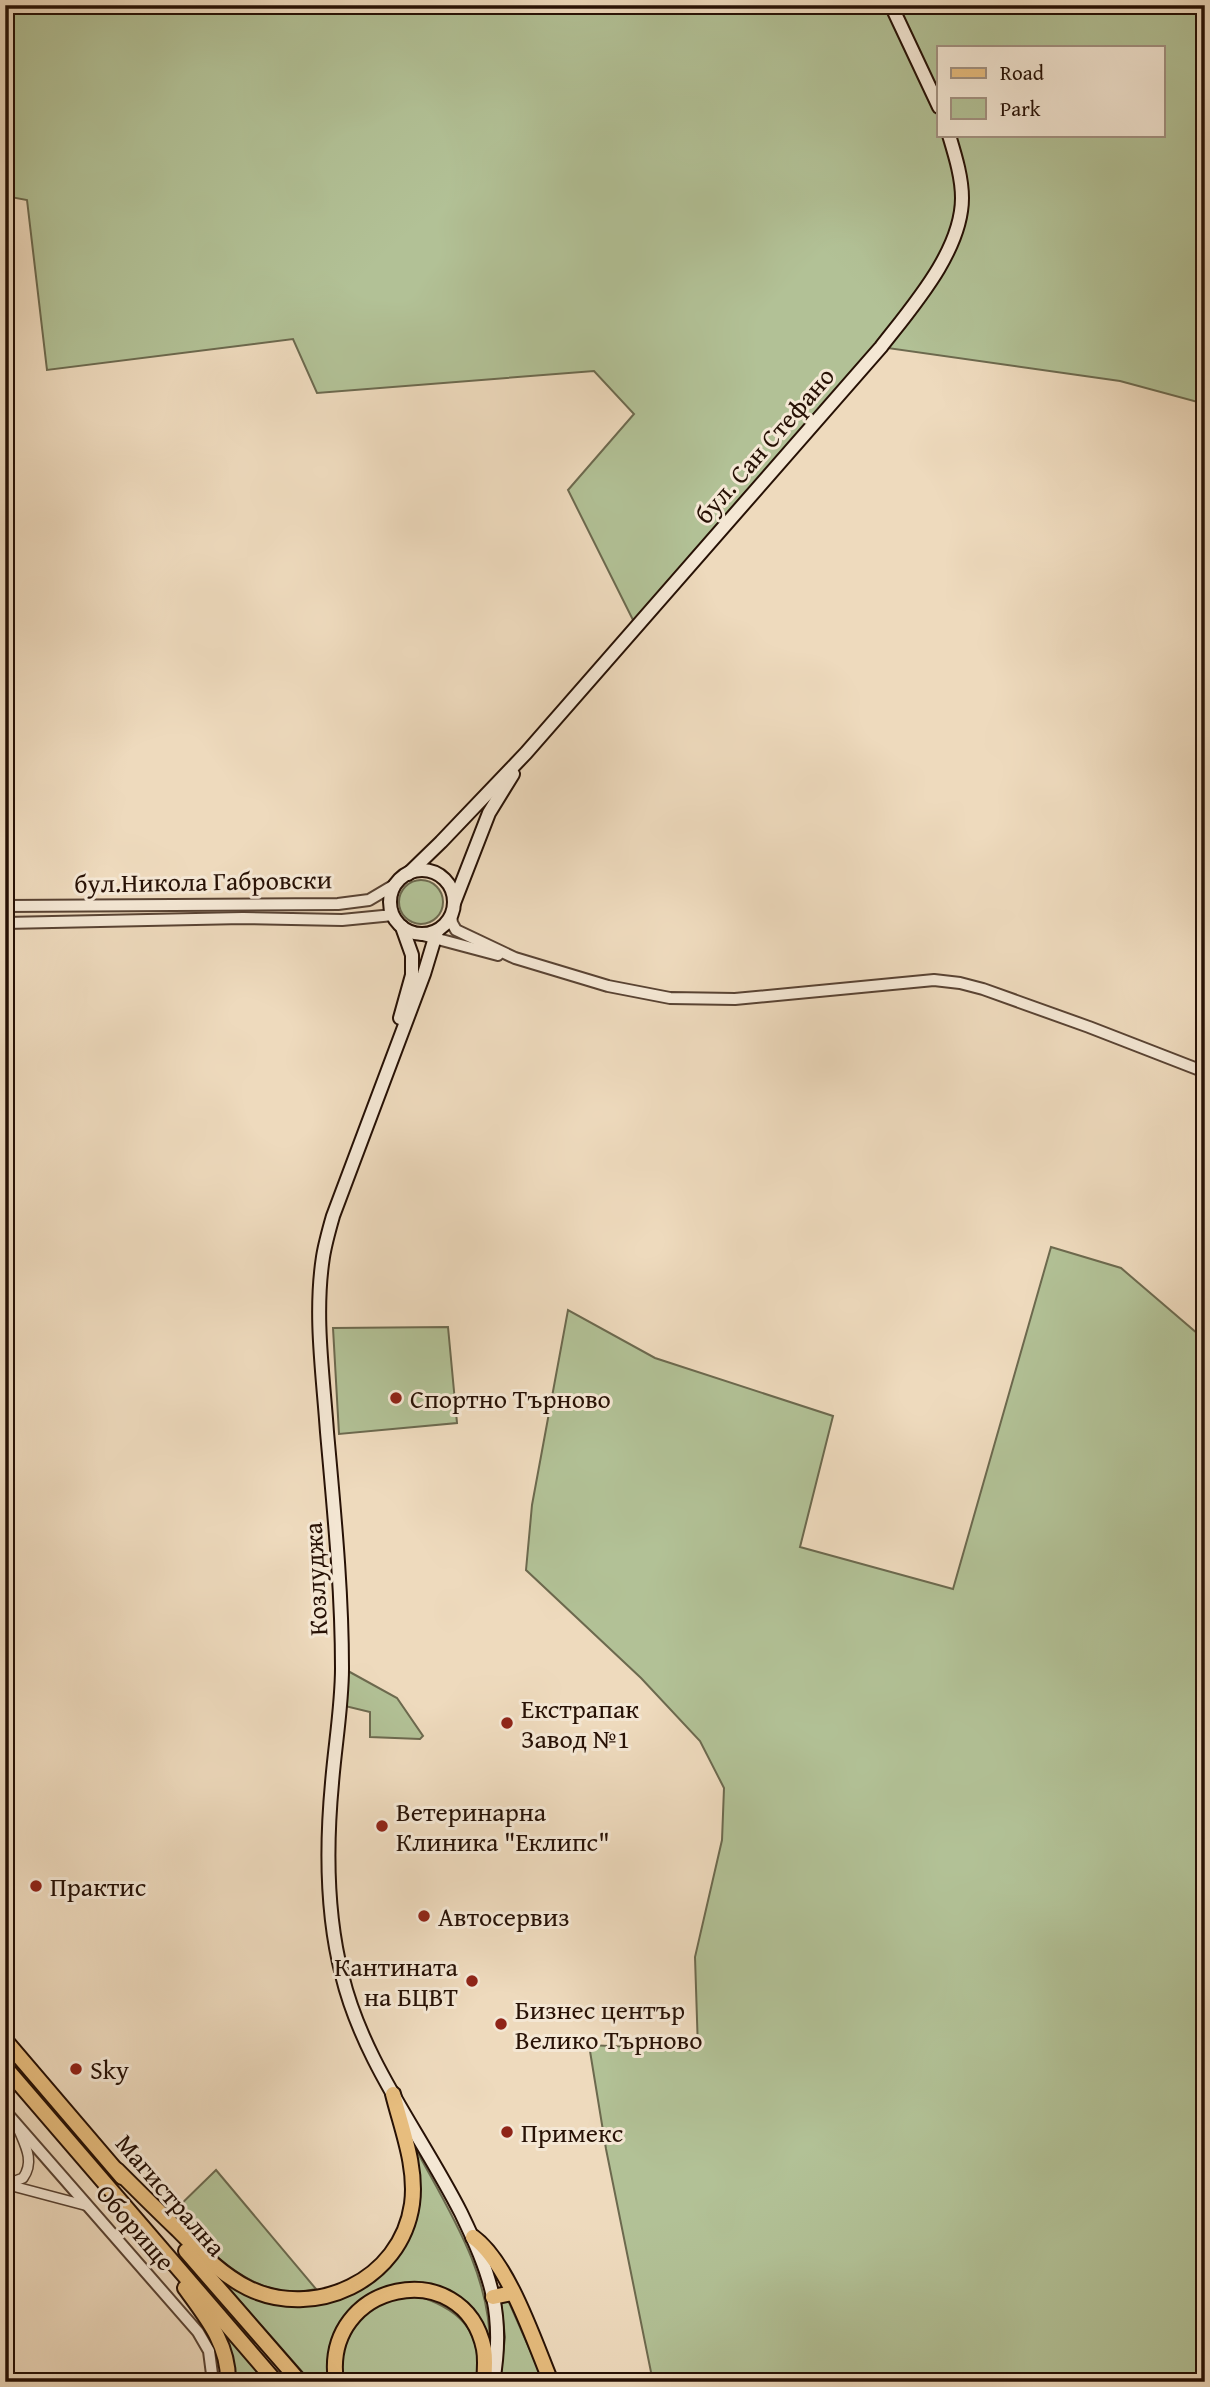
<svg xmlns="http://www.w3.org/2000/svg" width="1210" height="2387" viewBox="0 0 1210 2387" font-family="'Gentium Book Plus',serif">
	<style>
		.green { fill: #b2c196; stroke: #6c694e; stroke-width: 2; fill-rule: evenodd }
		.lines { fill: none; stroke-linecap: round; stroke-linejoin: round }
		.minor-casing { stroke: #594333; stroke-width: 12 }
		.tertiary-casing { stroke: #594333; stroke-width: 14 }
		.secondary-casing { stroke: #271105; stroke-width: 16 }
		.primary-casing { stroke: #271105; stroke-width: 18 }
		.minor { stroke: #f4e7d4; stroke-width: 9 }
		.tertiary { stroke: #f4e7d4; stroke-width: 10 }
		.secondary { stroke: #f4e7d4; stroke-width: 12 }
		.primary { stroke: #e7bd7e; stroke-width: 14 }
		.poi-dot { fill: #8f2418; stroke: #f4e7d4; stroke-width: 2.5 }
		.labels { text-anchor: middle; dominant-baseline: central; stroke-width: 6; stroke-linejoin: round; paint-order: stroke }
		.street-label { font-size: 26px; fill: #271105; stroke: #f4e7d4 }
		.poi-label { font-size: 26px; fill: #271105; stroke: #f4e7d4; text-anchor: start }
	</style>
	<rect width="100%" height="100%" fill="#eedabd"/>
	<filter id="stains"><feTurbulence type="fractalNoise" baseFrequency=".00286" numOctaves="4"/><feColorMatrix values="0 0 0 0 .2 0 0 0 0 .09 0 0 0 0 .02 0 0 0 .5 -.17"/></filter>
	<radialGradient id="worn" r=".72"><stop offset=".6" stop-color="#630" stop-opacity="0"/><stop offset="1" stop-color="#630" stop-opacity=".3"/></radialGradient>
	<g class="green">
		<path d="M5,5H1205V404L1120,381L881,347L636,626L568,490L634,414L594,371L317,393L293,339L47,370L27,200L5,196ZM939,47H1163V135H939Z"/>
		<circle cx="421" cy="902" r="22"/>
		<path d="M1051,1247L1121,1268L1205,1340V2382H653L606,2149L589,2045L698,2050L695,1957L722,1840L724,1788L700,1741L641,1678L526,1570L532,1505L568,1310L655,1358L833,1416L800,1547L953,1589Z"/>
		<path d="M448,1327L457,1423L339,1434L333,1328Z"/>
		<path d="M348,1671L397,1698L423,1736L420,1739L370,1737V1712L345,1706Z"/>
		<path d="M412,2142C447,2208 491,2272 490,2349C487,2343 485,2335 481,2330C476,2323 420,2286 414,2284C407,2283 399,2285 392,2286C347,2295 328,2341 331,2382H311L219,2277L236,2286L325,2302L403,2243Z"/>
		<path d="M216,2170L316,2289C255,2304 210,2252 173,2212Z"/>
		<path d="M421,2297C466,2312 481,2335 478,2382H342V2350L360,2316L391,2298Z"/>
		<path d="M508,2300L544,2382H500L505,2337L501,2301Z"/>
		<path d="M220,2327L267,2382H233Z"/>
	</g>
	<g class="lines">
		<g class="minor-casing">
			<g id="minor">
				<path d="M10,2183L23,2178C35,2161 25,2145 18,2128"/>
				<path d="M5,2184L88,2206"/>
			</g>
		</g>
		<g class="tertiary-casing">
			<g id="tertiary">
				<path d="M5,906L338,904L369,900L396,884"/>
				<path d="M451,914L452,923L456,930L515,958L608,986L670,998L735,999L934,980L960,983L983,989L1089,1027L1205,1072"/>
				<path d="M5,923L243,918L342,920L393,915"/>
				<path d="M419,934L498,955"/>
				<path d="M5,2111L198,2332L209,2351L213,2382"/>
			</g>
		</g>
		<g class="secondary-casing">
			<g id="secondary">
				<path d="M891,5L939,107"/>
				<circle cx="422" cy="902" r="32"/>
				<path d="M408,874L441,842L526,753L881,347C912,307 962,251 962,198C962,177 955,155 949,135"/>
				<path d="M454,903L489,813L513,774"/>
				<path d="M437,931L424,974L333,1216C329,1230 325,1244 323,1257C314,1315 323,1374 327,1432C334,1511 342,1589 342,1668C342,1706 335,1745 332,1783C326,1847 326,1913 342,1975C363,2062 421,2134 461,2213C474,2240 487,2268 493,2297C499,2325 498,2354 493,2382"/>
				<path d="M400,1018L412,975V955L402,927"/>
			</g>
		</g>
		<g class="primary-casing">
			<g id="primary">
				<path d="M5,2040L122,2177"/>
				<path d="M5,2067L276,2382"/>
				<path d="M117,2170C137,2190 157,2210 178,2230C199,2251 220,2274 248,2288C314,2320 401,2281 412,2204C417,2167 402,2130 393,2094"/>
				<path d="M473,2237C508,2262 534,2341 551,2382"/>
				<path d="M186,2251L300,2382"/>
				<path d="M185,2288C206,2317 229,2344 228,2382"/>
				<path d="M493,2297L512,2293"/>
				<path d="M336,2382C321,2281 464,2253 484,2349C486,2360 485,2371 484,2382"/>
			</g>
		</g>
		<use href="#minor" class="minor"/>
		<use href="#tertiary" class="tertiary"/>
		<use href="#secondary" class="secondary"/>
		<use href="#primary" class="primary"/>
	</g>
	<g class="poi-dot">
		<circle cx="396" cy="1398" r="7"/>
		<circle cx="507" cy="1723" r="7"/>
		<circle cx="382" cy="1826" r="7"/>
		<circle cx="36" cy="1886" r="7"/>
		<circle cx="424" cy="1916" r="7"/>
		<circle cx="472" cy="1981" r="7"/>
		<circle cx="501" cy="2024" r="7"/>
		<circle cx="76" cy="2069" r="7"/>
		<circle cx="507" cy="2132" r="7"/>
	</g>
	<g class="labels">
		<g class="street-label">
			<text transform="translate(764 445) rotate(-49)">бул. Сан Стефано</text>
			<text transform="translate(203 881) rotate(-1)">бул.Никола Габровски</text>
			<text transform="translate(315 1579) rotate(-93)">Козлуджа</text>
			<text transform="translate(171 2195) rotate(49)">Магистрална</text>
			<text transform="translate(136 2227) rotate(49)">Оборище</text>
		</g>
		<g class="poi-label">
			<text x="410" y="1398">Спортно Търново</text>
			<text x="521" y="1708">Екстрапак<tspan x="521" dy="30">Завод №1</tspan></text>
			<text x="396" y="1811">Ветеринарна<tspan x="396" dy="30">Клиника "Еклипс"</tspan></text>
			<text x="50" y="1886">Практис</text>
			<text x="438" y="1916">Автосервиз</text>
			<text x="458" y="1966" text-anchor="end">Кантината<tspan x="458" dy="30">на БЦВТ</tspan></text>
			<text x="515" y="2009">Бизнес център<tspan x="515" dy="30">Велико Търново</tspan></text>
			<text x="90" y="2069">Sky</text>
			<text x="521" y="2132">Примекс</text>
		</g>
	</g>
	<rect width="1210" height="2387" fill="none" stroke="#eedabd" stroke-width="28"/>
	<rect x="7" y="7" width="1196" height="2373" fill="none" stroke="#271105" stroke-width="3.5"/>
	<rect x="14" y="14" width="1182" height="2359" fill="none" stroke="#271105" stroke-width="2"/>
	<rect x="937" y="46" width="228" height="91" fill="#f4e7d4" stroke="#a29181" stroke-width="2"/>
	<rect x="951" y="68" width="35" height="10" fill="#e7bd7e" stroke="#a29181" stroke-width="2"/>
	<text x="1000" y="80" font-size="21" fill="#271105">Road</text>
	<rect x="951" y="98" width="35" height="21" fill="#b2c196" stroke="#a29181" stroke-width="2"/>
	<text x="1000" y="116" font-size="21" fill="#271105">Park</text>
	<rect width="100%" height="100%" filter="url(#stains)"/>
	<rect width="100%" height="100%" fill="url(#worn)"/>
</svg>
